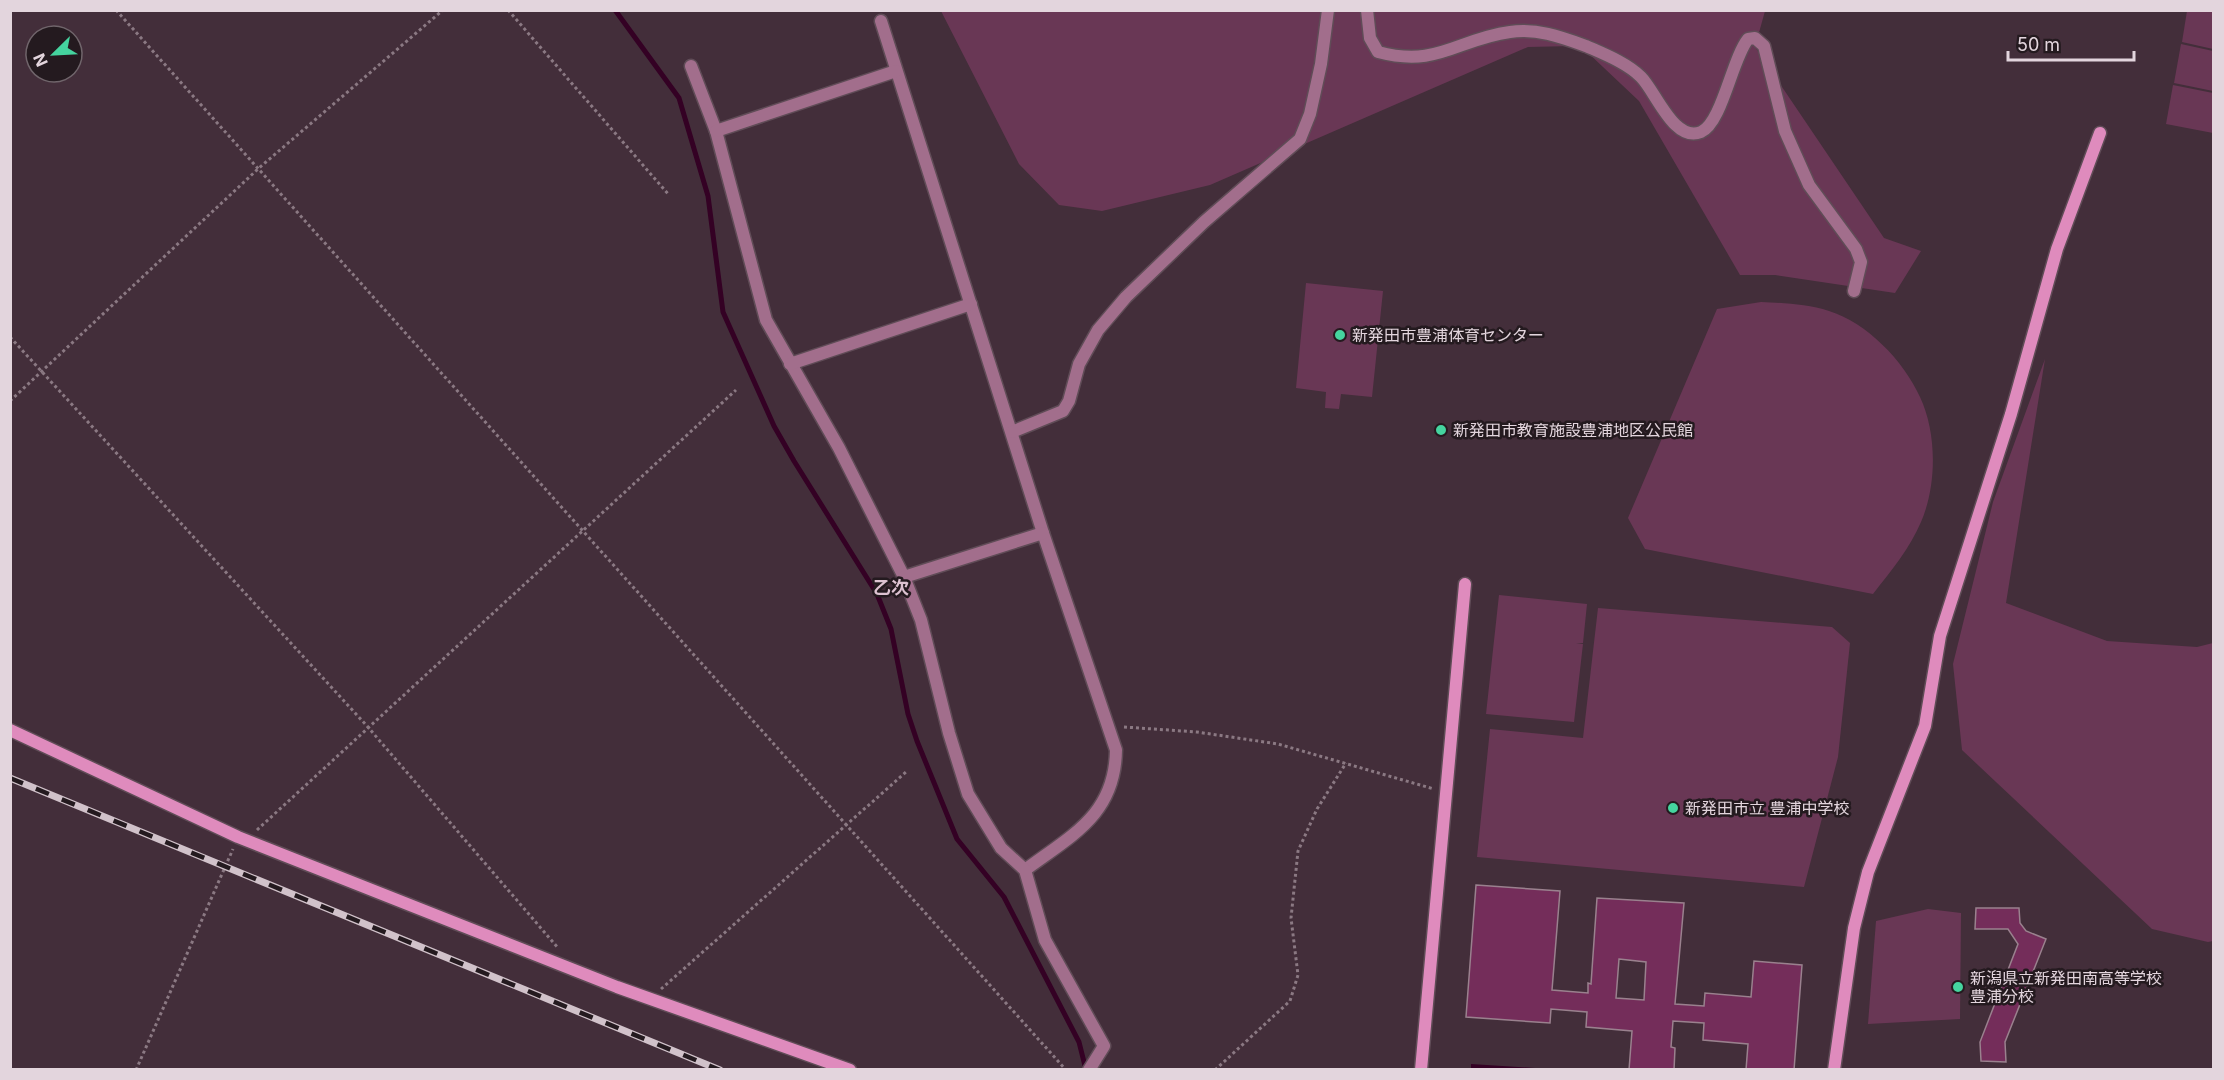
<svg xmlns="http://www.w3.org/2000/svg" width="2224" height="1080" viewBox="0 0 2224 1080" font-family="Inter,'Noto Sans JP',sans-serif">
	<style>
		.green { fill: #693755 }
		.water { fill: #340124 }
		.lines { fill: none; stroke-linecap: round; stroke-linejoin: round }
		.stream { stroke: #340124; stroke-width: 5 }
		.building { fill: #742d5a; stroke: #9a818e; stroke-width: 1.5; fill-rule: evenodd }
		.street-casing { stroke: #604c57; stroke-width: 15 }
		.secondary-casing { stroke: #604c57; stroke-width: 15 }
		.path { stroke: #8b7983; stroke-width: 3; stroke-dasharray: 3 3; stroke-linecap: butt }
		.street { stroke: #a26e8c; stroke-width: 12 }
		.secondary { stroke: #df8bbd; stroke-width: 12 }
		.rail-casing { stroke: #d1c2ca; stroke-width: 7 }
		.rail { stroke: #241a1f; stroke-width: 4.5; stroke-dasharray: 14; stroke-linecap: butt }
		.poi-dot { fill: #45d49f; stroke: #241a1f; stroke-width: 2 }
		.labels { text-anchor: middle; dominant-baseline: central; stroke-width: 5; stroke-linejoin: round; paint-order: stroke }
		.poi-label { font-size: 16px; fill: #e3d5dd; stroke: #241a1f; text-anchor: start }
		.neighbourhood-label { font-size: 18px; font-weight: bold; fill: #ddc2d1; stroke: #241a1f }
	</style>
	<rect width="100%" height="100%" fill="#432e3a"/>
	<g class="green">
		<path d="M941,11H1765L1755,47L1884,238L1921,251L1895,293L1775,275H1740L1639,101L1585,50L1573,46L1528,47L1210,185L1102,211L1059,205L1019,164Z"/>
		<path d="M2187,11H2213V49L2182,42Z"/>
		<path d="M2181,44L2213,51V91L2174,83Z"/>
		<path d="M2173,85L2213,93V133L2166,124Z"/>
		<path d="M1306,283L1383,291L1372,397L1341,394L1339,409L1325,408L1326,392L1296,388Z"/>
		<path d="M1761,302C1784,303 1807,304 1829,311C1866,322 1904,361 1920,397C1937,433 1937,485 1921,522C1910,548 1891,571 1873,594L1645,549L1628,518L1717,309Z"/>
		<path d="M2045,359L2006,603L2107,641L2197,647L2213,643V941L2208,942L2152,929L1962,750L1953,664L1993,502Z"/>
		<path d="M1499,595L1587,604L1583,643H1576L1583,644L1574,722L1486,714Z"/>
		<path d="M1598,608L1832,627L1850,643L1838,757L1804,887L1477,857L1490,729L1583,738Z"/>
		<path d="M1928,909L1961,913L1960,1019L1868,1024L1876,921Z"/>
	</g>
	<path class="water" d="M1471,1064L1535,1068V1069H1471Z"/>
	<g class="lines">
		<path class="stream" d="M615,10L679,98L708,196L723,312L774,426L794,461L877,594L891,629L908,714L917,741L957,839L1004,897L1079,1042L1086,1070"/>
	</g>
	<g class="building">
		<path d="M1476,885L1560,891L1552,990L1588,993V983L1591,984L1597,898L1684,903L1675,1004L1704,1006L1705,993L1751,997L1754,961L1802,965L1794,1070H1746L1748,1044L1703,1040L1704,1023L1673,1021L1671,1047L1675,1048L1674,1070H1629L1632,1031L1586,1027L1587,1012L1551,1009L1550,1023L1466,1017ZM1619,959L1646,962L1644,1000L1616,998Z"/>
		<path d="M1976,908H2019L2020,923L2026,931L2046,939L2005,1042L2006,1062L1981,1061L1980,1042L2018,944L2008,929H1975Z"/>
	</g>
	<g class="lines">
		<g class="street-casing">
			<g id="street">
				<path d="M1367,10L1370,38L1378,52C1438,68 1457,39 1510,32C1537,28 1561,37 1586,46C1604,54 1627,63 1641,77C1656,92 1674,143 1701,132C1722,123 1732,59 1748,39L1755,38L1764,46L1785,131L1809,185L1856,249L1861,262L1854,291"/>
				<path d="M881,21L1043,533L1116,750C1115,815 1072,835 1025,870"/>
				<path d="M691,66L716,131L766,320L839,448L904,577L921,620L949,733L968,794L1001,848L1025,870L1045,940L1104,1046L1089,1070"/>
				<path d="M716,131L896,71"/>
				<path d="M790,364L971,304"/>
				<path d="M1012,432L1063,411L1069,401L1079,364L1098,330L1126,297L1204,222L1300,139L1310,114L1321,64L1328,10"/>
				<path d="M904,577L1043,533"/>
			</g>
		</g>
		<g class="secondary-casing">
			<g id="secondary">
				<path d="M10,730L238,837L617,987L850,1070"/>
				<path d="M1421,1070L1465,584"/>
				<path d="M1834,1070L1854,928L1868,872L1925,726L1940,636L2011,414L2057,249L2100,133"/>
			</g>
		</g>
		<g class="path">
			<path d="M116,10L1066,1070"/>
			<path d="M508,10L669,195"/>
			<path d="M10,337L367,726L558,948"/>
			<path d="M10,401L259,168L443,10"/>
			<path d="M1124,727L1197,732L1278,744L1434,789"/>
			<path d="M257,830L736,390"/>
			<path d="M661,989L906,772"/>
			<path d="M136,1070L233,849"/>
			<path d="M1215,1070L1290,1001L1298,975L1291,918L1298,851L1317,809L1346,763"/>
		</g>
		<use href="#street" class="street"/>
		<use href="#secondary" class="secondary"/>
		<g class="rail-casing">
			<path id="rail" d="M10,778L720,1070"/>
		</g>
		<use href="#rail" class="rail"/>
	</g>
	<g class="poi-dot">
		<circle cx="1340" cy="335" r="6"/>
		<circle cx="1441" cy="430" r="6"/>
		<circle cx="1673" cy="808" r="6"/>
		<circle cx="1958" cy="987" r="6"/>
	</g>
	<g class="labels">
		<g class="poi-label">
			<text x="1352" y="335">新発田市豊浦体育センター</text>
			<text x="1453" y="430">新発田市教育施設豊浦地区公民館</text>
			<text x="1685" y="808">新発田市立 豊浦中学校</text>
			<text x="1970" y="978">新潟県立新発田南高等学校<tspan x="1970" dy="18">豊浦分校</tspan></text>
		</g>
		<g class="neighbourhood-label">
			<text x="891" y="587">乙次</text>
		</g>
	</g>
	<rect width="2224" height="1080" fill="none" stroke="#e3d5dd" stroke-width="24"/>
	<g transform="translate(54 54) rotate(246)"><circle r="28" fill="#241a1f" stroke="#70656b" stroke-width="1.5"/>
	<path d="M0-4.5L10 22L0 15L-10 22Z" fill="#45d49f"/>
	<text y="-9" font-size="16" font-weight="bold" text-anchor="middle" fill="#e3d5dd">N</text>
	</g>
	<path d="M2008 51v9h126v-9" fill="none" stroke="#e3d5dd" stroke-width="3"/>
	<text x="2017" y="51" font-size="18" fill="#e3d5dd" stroke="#241a1f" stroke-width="4.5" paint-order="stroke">50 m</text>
</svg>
